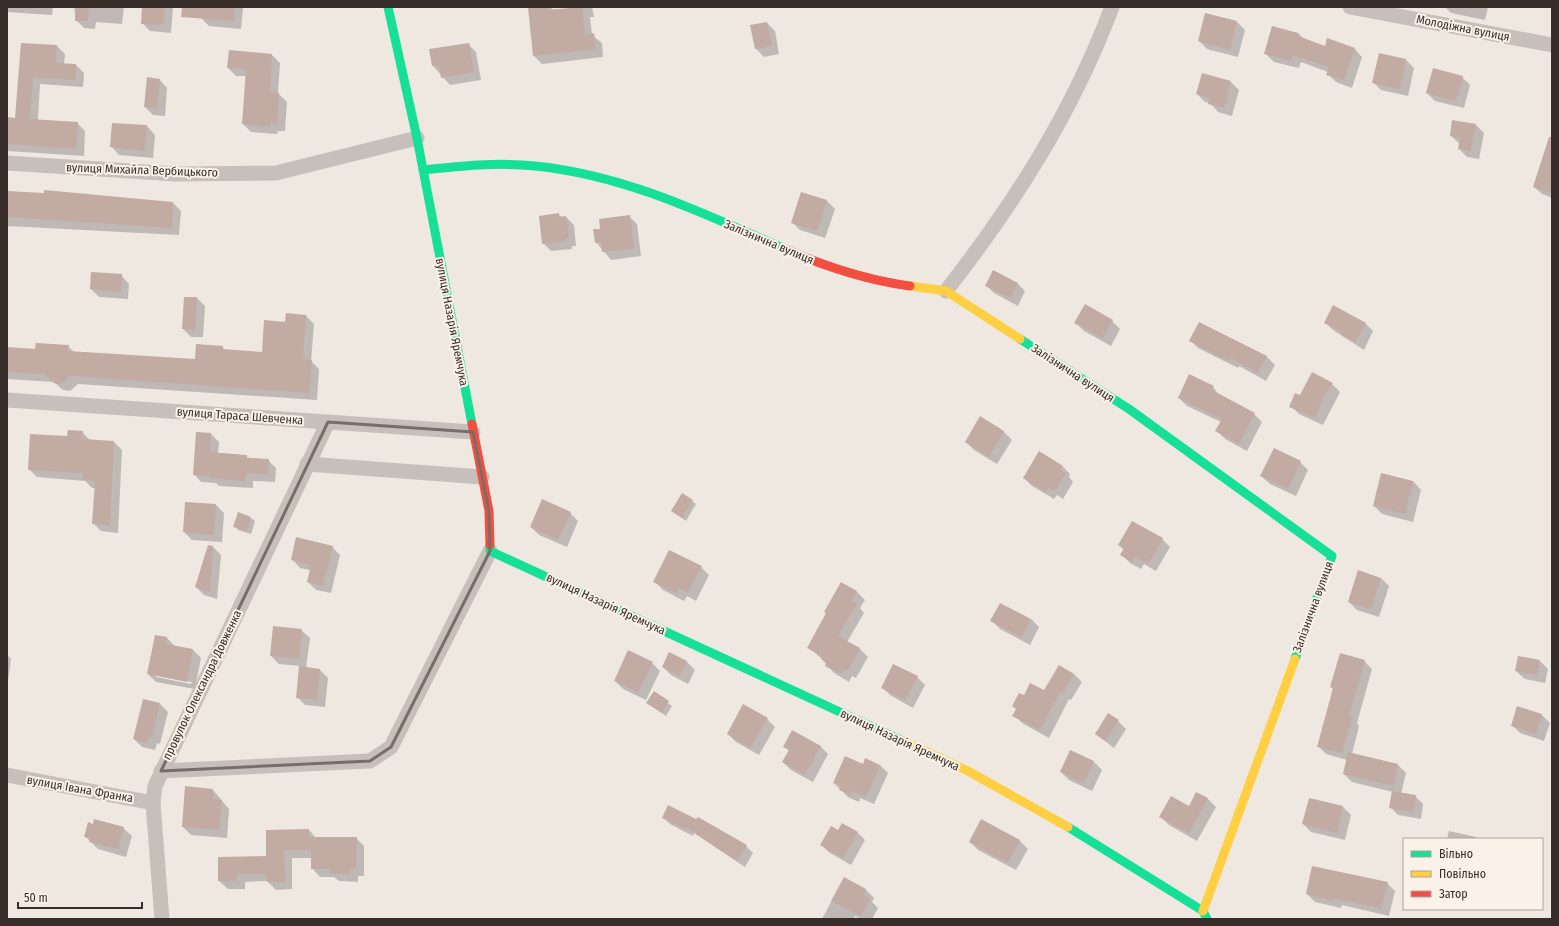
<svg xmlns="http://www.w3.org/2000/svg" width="1559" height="926" viewBox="0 0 1559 926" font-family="'Fira Sans Condensed',sans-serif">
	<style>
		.shadow { fill: #0003; fill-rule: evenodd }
		.building { fill: #c2aba2 }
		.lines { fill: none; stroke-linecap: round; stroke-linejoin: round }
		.street { stroke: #c7c0ba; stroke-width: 15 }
		.fast { stroke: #16e098; stroke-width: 9 }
		.slow { stroke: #ffcf43; stroke-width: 9 }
		.jam { stroke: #f24e42; stroke-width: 9 }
		.marked { fill: none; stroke: #786e69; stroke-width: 3; stroke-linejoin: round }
		.labels { text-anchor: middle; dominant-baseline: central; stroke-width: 4; stroke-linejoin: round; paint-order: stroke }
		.street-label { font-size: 12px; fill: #382d28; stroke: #faf2e9 }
	</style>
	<rect width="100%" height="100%" fill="#eee8e1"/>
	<g class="shadow">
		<path d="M7,7H53L52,15L7,12Z"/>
		<path d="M74,7H124L122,24L96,22L95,29L84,28L76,20Z"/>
		<path d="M143,7H173L171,33L150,31L142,23Z"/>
		<path d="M201,7H243L241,29L209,26L201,18Z"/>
		<path d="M529,7H551L554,11L573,8V7H592L594,17H590L592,35L602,43L603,57L542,64L534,56Z"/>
		<path d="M1445,7H1488L1485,20L1451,13Z"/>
		<path d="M1206,14L1237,22L1245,30L1238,57L1207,49L1199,41Z"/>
		<path d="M767,23L775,31L779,54L764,57L756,49Z"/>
		<path d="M1298,33L1304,39L1326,47L1354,48L1362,57L1352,88L1336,82L1328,74V72L1301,62L1299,68L1274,62L1266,54Z"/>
		<path d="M22,44L57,46L65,54L64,64L76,65L84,73L83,87L40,84L38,120L77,123L85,131L84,156L7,151V118L16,119Z"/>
		<path d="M468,44L476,52L481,80L450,85L433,66Z"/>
		<path d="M272,55L280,63L278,93L287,102L285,131H278L277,134L251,132L243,124L247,76H236L228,68Z"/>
		<path d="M1379,55L1406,60L1414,68L1408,96L1381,90L1373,82Z"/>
		<path d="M1462,77L1470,85L1464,108L1435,101L1427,93Z"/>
		<path d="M159,79L167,88L165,116L153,115L145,107Z"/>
		<path d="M1231,82L1239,90L1232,116L1218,112L1210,103L1205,102L1197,94Z"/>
		<path d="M1476,125L1484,133L1479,159L1467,157L1459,149L1460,144L1451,136Z"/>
		<path d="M147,126L155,135L153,158L119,155L111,146Z"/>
		<path d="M1552,147V198L1542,194L1534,187Z"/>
		<path d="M45,191L173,203L181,211L179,235L7,226V192L45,194Z"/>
		<path d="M801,193L827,201L835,209L825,238L800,230L792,222Z"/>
		<path d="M558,214L562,217H566L574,225L576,246H572V249L551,251L543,243Z"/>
		<path d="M629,216L637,224L641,256L611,260L596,242L601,229Z"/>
		<path d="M121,275L129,284L128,299L99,297L91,289Z"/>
		<path d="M1017,283L1025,291L1018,306L994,293L986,285Z"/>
		<path d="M197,298L205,306L203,337H191L183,329Z"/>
		<path d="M287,314L306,316L314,324L311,361L319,369L317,400L78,384L70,391L63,390L54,382L7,379V348L36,350L68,346L75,353L195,360L222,347L225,350L262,353L286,323Z"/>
		<path d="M1112,321L1120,329L1111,346L1084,331L1076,323Z"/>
		<path d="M1325,322L1365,323L1373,331L1364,350L1333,330Z"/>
		<path d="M1199,323L1267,357L1275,365L1266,381L1239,366L1238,368L1198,348L1190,340Z"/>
		<path d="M1332,384L1340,392L1323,425L1299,414L1291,406L1300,396Z"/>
		<path d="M1213,387L1220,396L1254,414L1262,422L1247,451L1225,439L1217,431L1221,422L1187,406L1179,398Z"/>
		<path d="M981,418L1004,432L1012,440L997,464L974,450L966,442Z"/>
		<path d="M82,432L90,440L114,442L122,450L118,533L101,531L93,523L96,488H92L85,481L37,477L29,469L68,437Z"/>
		<path d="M197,433L211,434L219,442L218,454L268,460L276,468L275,482L253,481V488L219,486L216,483L201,482L194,474Z"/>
		<path d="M1300,462L1308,470L1296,496L1270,484L1261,476Z"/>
		<path d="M1062,466L1070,474L1069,477L1073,482L1063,499L1057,495L1054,499L1032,486L1024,478Z"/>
		<path d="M1413,481L1421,490L1413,522L1382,514L1374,506Z"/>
		<path d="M682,494L696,504L686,521L672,511Z"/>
		<path d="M543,501L570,513L578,521L567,547L539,535L531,527Z"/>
		<path d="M216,505L224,513L222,542L192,540L184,532Z"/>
		<path d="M238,514L251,518L255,521L251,534L238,530L235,526Z"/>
		<path d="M1162,539L1170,547L1156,571L1144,564L1141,569L1130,563L1122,555L1124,550L1119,545Z"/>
		<path d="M213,547L221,555L217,599L204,595L196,587Z"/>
		<path d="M332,547L340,555L331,593L316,590L308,582L310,570L300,568L292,559Z"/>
		<path d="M701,567L709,575L696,601L687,596L684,601L663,590L655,582Z"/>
		<path d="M1381,578L1389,586L1379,617L1357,610L1349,602Z"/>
		<path d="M841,583L857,592L865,600L860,608L864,613L847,642L860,649L868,657L856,678L852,676L849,682L834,673L822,659L809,648Z"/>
		<path d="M1031,619L1039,627L1030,645L1000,629L992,621Z"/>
		<path d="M301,630L310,638L306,668L320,670L328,678L325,707L305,705L297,697L300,666L279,664L271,656Z"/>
		<path d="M156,636L167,638L176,647L193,650L201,658L195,689L156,682L148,674ZM156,675L192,682L191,684L156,677Z"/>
		<path d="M669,654L687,662L695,670L688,684L671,675L663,667Z"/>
		<path d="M7,655L11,659L7,689Z"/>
		<path d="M1519,657L1540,661L1548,669L1545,683L1525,679L1516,671Z"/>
		<path d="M1364,661L1372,669L1357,723L1359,726L1352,754L1398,765L1406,773L1401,794L1415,796L1423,804L1421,819L1398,815L1390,807L1393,792L1352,782L1344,774L1347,760L1326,754L1318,746L1334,690L1331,687Z"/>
		<path d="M652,663L660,671L646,700L623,689L615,681Z"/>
		<path d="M1074,674L1082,682L1071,700L1069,699L1049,738L1022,723L1014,715L1024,697L1044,691Z"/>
		<path d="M917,677L925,685L913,708L890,695L882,687Z"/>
		<path d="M654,693L672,706L666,716L648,703Z"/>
		<path d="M160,704L168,712L160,744L157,743L155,750L142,747L134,739Z"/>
		<path d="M1518,708L1542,715L1550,723L1544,741L1520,733L1512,725Z"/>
		<path d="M767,719L775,727L759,755L736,742L728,734Z"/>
		<path d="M1118,721L1126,729L1114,748L1096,734Z"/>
		<path d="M784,746H820L828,754L813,782L791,770L783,762L789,751Z"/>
		<path d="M1071,751L1094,762L1102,770L1092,791L1069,780L1061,772Z"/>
		<path d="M863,765H880L888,773L874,804L860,798L859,802L848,797L834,783Z"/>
		<path d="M213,790L229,809L227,838L191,835L183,827Z"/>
		<path d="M1197,793L1208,799L1216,807L1197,841L1169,825L1161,817L1189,807Z"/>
		<path d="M1310,799L1343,807L1351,815L1345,840L1311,832L1303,824Z"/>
		<path d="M663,817L725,833L746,846L753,853L745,867L694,833L693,836L670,824Z"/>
		<path d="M982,820L1020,841L1028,849L1016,870L978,850L970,842Z"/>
		<path d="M123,828L132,836L126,857L98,849L85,836Z"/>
		<path d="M309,830L316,838H356L364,846V876H358V882L339,881L334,877H320L312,868V858H292V889L276,890L267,881L245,882V889H228L219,881V858L267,857Z"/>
		<path d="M839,831L857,832L865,840L851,865L830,853L821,845Z"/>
		<path d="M1449,831L1476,837L1477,839H1447Z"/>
		<path d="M844,878L866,890L874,898L872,902L878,908L872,919H861L855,916L854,919H822Z"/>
		<path d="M1387,883L1395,891L1389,916L1342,905L1341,908L1315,902L1307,894Z"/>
	</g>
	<g class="building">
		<path d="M76,7H89L88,21H75Z"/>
		<path d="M142,7H165L163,25L141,24Z"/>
		<path d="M182,7H235L234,21L181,17Z"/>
		<path d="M528,7H547V10L582,7L585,35L594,33L596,49L533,56Z"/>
		<path d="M1205,13L1237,21L1230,50L1198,41Z"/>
		<path d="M767,22L772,46L755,49L750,25Z"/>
		<path d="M1272,26L1298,33V36L1325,46L1327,38L1355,48L1344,80L1326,75L1329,67L1293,55L1291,61L1264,54Z"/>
		<path d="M21,43L57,45L56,63L76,64L75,80L33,77L30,119L78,122L76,149L7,144V117L15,118Z"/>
		<path d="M469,43L474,72L441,78L439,65L432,66L429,49Z"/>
		<path d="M229,50L272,54L270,92L279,93L277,124L270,123V127L242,124L246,69L227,68Z"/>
		<path d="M1379,53L1406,59L1400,89L1372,83Z"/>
		<path d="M1433,68L1463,76L1456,101L1426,93Z"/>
		<path d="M1202,73L1231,81L1224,108L1208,104L1210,98L1196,94Z"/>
		<path d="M147,77L160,79L157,108L144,107Z"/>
		<path d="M1452,120L1476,124L1471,151L1458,149L1460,138L1450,136Z"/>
		<path d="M112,123L147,125L145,151L110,147Z"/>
		<path d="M1549,137H1552V193L1533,187Z"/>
		<path d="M44,190L173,202L172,228L7,217V191L44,193Z"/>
		<path d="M801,192L827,200L817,231L791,223Z"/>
		<path d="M559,213V217L566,216L569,238L565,239V241L542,244L539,216Z"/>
		<path d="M630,215L634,249L602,252L601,242L595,243L593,229H600L599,219Z"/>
		<path d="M993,270L1018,283L1010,298L985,286Z"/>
		<path d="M91,272L122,274L121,292L90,289Z"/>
		<path d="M184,297H197L195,330L182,329Z"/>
		<path d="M1085,304L1113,320L1103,338L1074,323Z"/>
		<path d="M1333,305L1366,323L1355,342L1341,335L1342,332L1324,323Z"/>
		<path d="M286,313L306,315L303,359L312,360L309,393L70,376L62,383L58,384L54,383L45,374L7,372V347L35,349L36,343L69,345L68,351L195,359L196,344L223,346V349L262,352L264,320L285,322Z"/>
		<path d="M1199,322L1267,356L1258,373L1231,358L1229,361L1189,341Z"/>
		<path d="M1312,372L1333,383L1324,396L1315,418L1289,407L1295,393L1300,395Z"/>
		<path d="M1189,374L1214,386L1212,390L1255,413L1239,444L1215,431L1222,419L1178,398Z"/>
		<path d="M980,416L1004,431L989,457L965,442Z"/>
		<path d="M68,430L83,431L82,439L114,441L110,525L92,524L95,481L83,480V473L28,470L30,434L67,436Z"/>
		<path d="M196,432L211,433L210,452L247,455V458L269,459L268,475L246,473L245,481L210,478V476L193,475Z"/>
		<path d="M1274,448L1301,461L1288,489L1260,476Z"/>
		<path d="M1039,451L1063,466L1060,470L1066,473L1055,491L1048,488L1046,492L1023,478Z"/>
		<path d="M1381,473L1413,481L1405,514L1373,506Z"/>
		<path d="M682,493L693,500L682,518L671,511Z"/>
		<path d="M542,499L571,512L558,540L530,527Z"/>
		<path d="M185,502L216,504L214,535L183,532Z"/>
		<path d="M238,512L251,517L247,531L233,527Z"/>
		<path d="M1132,521L1163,538L1148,564L1135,557L1132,562L1120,555L1124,548L1118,545Z"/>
		<path d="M296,537L333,546L323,586L307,582L311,565L291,560Z"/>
		<path d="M208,545L213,546L210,592L195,587Z"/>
		<path d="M669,550L702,566L688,593L679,588L676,593L653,582Z"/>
		<path d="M1358,570L1381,578L1371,609L1348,602Z"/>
		<path d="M841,582L857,591L852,601L857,604L838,636L860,648L848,671L844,669L841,674L825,666L826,662L821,659L822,656L807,648L826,613L824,612Z"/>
		<path d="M1000,603L1031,619L1022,637L990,621Z"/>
		<path d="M273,626L302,629L299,659L270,656Z"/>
		<path d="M155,635L167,637L166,644L193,649L187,682L147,674Z"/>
		<path d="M628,650L653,662L638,692L614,681Z"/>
		<path d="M669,652L687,661L680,676L662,667Z"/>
		<path d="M1340,653L1365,660L1349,716L1352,717L1342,753L1317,747L1333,688L1330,687Z"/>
		<path d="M1518,656L1540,660L1537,675L1515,671Z"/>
		<path d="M893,664L918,676L905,700L881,688Z"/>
		<path d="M1059,665L1074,674L1063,693L1060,692L1040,730L1012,716L1016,709L1012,706L1019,693L1024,695L1030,683L1044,690Z"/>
		<path d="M299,666L320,669L317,700L296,698Z"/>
		<path d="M654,691L669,701L662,713L646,703Z"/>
		<path d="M143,699L160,703L152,737L149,736L147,743L133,739Z"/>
		<path d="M743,704L768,718L750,748L727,734Z"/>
		<path d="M1517,706L1542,714L1536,734L1511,726Z"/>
		<path d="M1108,713L1119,720L1105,741L1095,734Z"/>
		<path d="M792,730L821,746L805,775L782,762L789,750L783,747Z"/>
		<path d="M1070,750L1094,761L1084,783L1060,772Z"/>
		<path d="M1348,752L1398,764L1393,786L1343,774Z"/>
		<path d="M845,756L863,764L865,758L880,765L866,797L852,791L851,795L839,790L841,786L833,783Z"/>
		<path d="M185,786L213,789V799L222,800L219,830L182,827Z"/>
		<path d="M1392,791L1416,795L1413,812L1389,808Z"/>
		<path d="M1196,792L1208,798L1189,833L1159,817L1171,796L1189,806Z"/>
		<path d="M1309,798L1343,806L1337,833L1302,824Z"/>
		<path d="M668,805L696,819L698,817L747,845L737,861L686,827V829L662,818Z"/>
		<path d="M94,819L124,827L118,849L89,842L90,838L84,837L88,822L93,824Z"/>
		<path d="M981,819L1020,840L1008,863L969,842Z"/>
		<path d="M842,823L858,832L843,858L820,845L831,826L838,830Z"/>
		<path d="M309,829V837H357L356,869H350V874H330V869H311V850H284L285,882H267L266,874H237V881H218V857L266,856V830Z"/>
		<path d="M1312,866L1388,882L1381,909L1334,898L1333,901L1306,894Z"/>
		<path d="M844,877L866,889L863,895L870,899L861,916L831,901Z"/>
	</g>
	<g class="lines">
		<g class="street">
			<path d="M1350,7L1552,45"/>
			<path d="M7,163L176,174L276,173L417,138"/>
			<path d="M946,291C1016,201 1072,113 1112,7"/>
			<path d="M7,400L473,432"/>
			<path d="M307,464L482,477"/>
			<path d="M161,771L370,761L391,747L490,551"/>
			<path d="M7,775L153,803"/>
			<path d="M162,919L153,803L155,786L328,422"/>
		</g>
		<g class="fast">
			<path d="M388,7L417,138L472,424"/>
			<path d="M423,170C460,166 498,162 535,166C625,175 705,214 787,250"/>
			<path d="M1020,339L1129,409L1332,556L1295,659"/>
			<path d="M490,545V551L903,741"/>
			<path d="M1068,827L1203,911L1207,919"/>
		</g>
		<g class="slow">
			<path d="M910,286L946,291L1020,339"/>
			<path d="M903,741L968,771L1068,827"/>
			<path d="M1203,911L1295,659"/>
		</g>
		<g class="jam">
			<path d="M787,250C827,267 866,280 910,286"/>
			<path d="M472,424L489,511L490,545"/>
		</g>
	</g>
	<path class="marked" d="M328,422L473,432L489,511L490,551L391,747L370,761L161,771Z"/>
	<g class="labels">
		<g class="street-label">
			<text transform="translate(1463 28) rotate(11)">Молодіжна вулиця</text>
			<text transform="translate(142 170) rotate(2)">вулиця Михайла Вербицького</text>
			<text transform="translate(769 242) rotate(23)">Залізнична вулиця</text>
			<text transform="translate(452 322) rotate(79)">вулиця Назарія Яремчука</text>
			<text transform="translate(1073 373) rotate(33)">Залізнична вулиця</text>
			<text transform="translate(240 416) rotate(4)">вулиця Тараса Шевченка</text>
			<text transform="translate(606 604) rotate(25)">вулиця Назарія Яремчука</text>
			<text transform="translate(1313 607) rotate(-70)">Залізнична вулиця</text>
			<text transform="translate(202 685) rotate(-64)">провулок Олександра Довженка</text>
			<text transform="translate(900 740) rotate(25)">вулиця Назарія Яремчука</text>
			<text transform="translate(80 789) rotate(10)">вулиця Івана Франка</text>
		</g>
	</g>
	<rect width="1559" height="926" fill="none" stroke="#382d28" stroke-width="16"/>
	<rect x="1403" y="838" width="140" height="72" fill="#faf2e9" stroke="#aca39c"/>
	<rect x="1411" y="851" width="20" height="6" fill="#16e098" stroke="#aca39c"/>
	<text x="1439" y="858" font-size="12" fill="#382d28">Вільно</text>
	<rect x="1411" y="871" width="20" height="6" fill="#ffcf43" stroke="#aca39c"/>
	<text x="1439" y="878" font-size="12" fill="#382d28">Повільно</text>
	<rect x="1411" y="891" width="20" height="6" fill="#f24e42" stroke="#aca39c"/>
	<text x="1439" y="898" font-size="12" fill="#382d28">Затор</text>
	<path d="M18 902v6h124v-6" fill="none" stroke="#382d28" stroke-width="2"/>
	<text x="24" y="902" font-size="12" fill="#382d28" stroke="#faf2e9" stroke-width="3" paint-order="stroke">50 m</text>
</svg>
